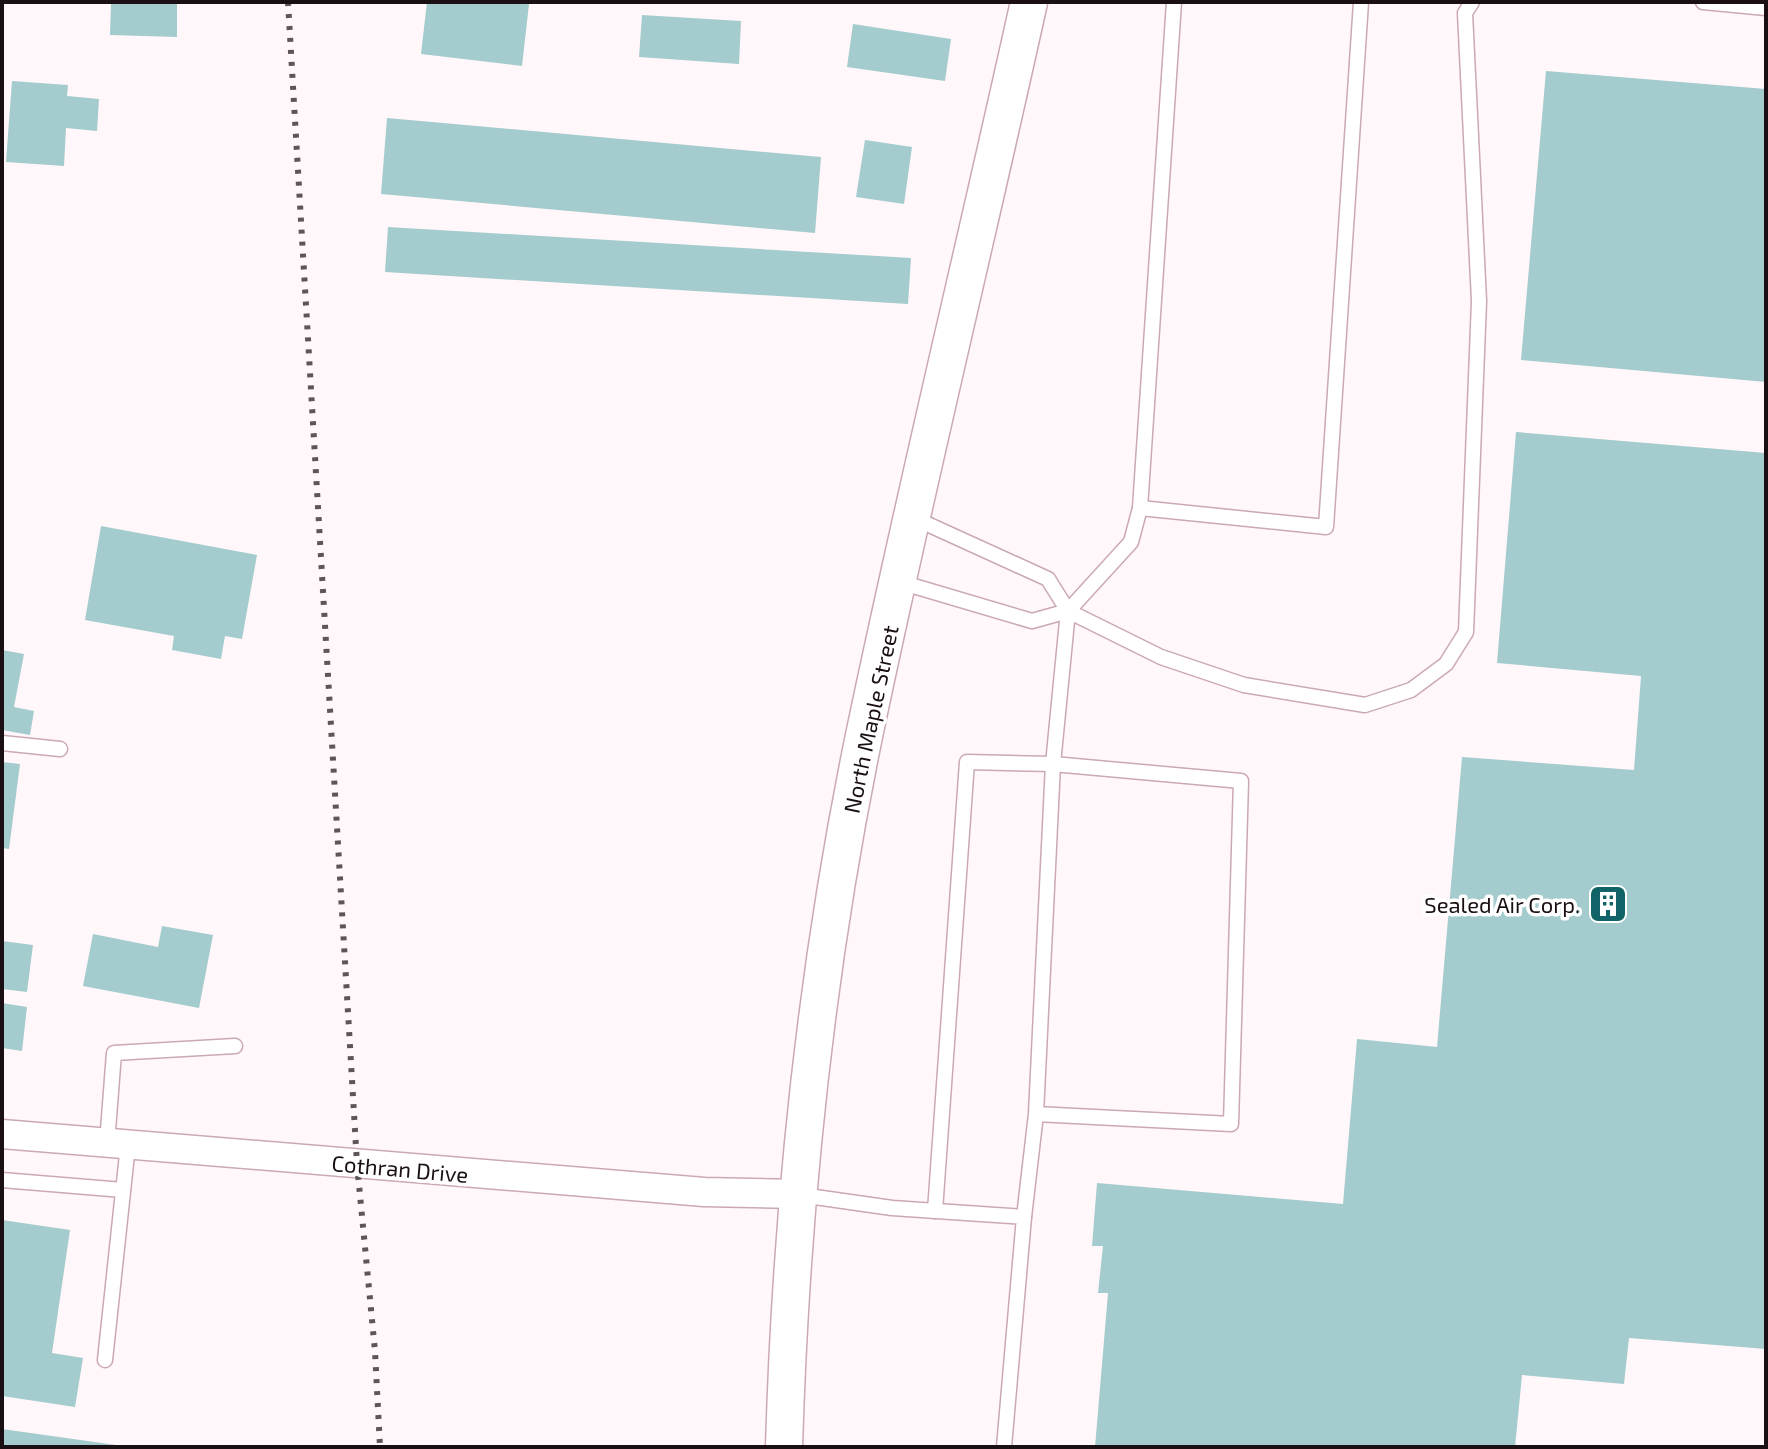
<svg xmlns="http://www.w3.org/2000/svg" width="1768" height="1449" viewBox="0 0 1768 1449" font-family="'Exo 2',sans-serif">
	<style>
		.building { fill: #a4cbcd }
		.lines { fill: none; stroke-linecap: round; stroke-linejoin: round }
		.service-casing { stroke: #cba9b1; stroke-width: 17 }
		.minor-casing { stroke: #cba9b1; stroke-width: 31 }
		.tertiary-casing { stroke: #cba9b1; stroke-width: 39 }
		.service { stroke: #fff; stroke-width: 14 }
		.minor { stroke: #fff; stroke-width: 28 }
		.tertiary { stroke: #fff; stroke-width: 36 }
		.rail { stroke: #5f5557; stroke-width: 6; stroke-dasharray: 4 8; stroke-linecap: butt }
		.labels { text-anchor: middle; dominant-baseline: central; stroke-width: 7; stroke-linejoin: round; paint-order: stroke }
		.street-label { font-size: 22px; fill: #1a0f12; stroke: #fff }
		.poi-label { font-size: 22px; fill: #1a0f12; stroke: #fff; text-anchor: end }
	</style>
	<rect width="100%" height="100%" fill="#fff7f9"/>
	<g class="building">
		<path d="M111,2H177V37L110,35Z"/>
		<path d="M427,2L529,4L522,66L421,54Z"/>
		<path d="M642,15L741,21L739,64L639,57Z"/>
		<path d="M853,24L951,39L945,81L847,67Z"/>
		<path d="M1546,71L1766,89V382L1521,360Z"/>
		<path d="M12,81L68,85L67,96L99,99L97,131L66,128L64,166L6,162Z"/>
		<path d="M387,118L821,157L815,233L381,194Z"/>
		<path d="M865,140L912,147L904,204L856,197Z"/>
		<path d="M388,227L911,258L908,304L385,272Z"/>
		<path d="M1516,432L1766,453V1349L1629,1338L1624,1384L1522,1375L1515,1447H1095L1108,1293H1098L1103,1246H1092L1097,1183L1343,1204L1357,1039L1437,1047L1462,757L1634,770L1641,676L1497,663Z"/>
		<path d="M101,526L257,555L242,639L225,636L221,659L172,650L174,636L85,620Z"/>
		<path d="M2,650L24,654L14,707L34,711L30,735L2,730Z"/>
		<path d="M2,762L20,764L9,849L2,848Z"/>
		<path d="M162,926L213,935L199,1008L83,986L93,934L158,947Z"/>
		<path d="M2,941L33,945L27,992L2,989Z"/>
		<path d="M2,1003L27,1007L22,1051L2,1048Z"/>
		<path d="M2,1220L70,1230L52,1353L83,1358L75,1407L2,1396Z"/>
		<path d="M2,1429L116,1445V1447H2Z"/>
	</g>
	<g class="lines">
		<g class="service-casing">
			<g id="service">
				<path d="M1703,2L1766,8"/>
				<path d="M1140,508L1326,527L1361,2"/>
				<path d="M900,582L1032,621L1068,611L1048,579L914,518"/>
				<path d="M1068,611L1161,657L1244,685L1365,705L1411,690L1446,664L1466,632L1479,301L1465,13L1472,2"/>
				<path d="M2,743L60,749"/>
				<path d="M107,1143L114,1053L235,1046"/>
				<path d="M2,1180L123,1190"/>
				<path d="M801,1195L892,1208L1024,1217L1004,1447"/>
				<path d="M935,1211L967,762L1053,764L1068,611L1131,542L1140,508L1174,2"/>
				<path d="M1024,1217L1036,1114L1231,1124L1241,781L1053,764L1036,1114"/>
				<path d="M105,1360L128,1145"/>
			</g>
		</g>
		<g class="minor-casing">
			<path id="minor" d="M2,1134L704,1192L798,1194"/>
		</g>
		<g class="tertiary-casing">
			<path id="tertiary" d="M784,1447C791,1211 816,968 864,736C915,491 975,247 1029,2"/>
		</g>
		<use href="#service" class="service"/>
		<use href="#minor" class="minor"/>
		<use href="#tertiary" class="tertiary"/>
		<path class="rail" d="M288,2L357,1164L375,1351L380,1447"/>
	</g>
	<defs>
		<g id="building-square" transform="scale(2)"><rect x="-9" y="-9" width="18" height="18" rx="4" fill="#126368" stroke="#fff"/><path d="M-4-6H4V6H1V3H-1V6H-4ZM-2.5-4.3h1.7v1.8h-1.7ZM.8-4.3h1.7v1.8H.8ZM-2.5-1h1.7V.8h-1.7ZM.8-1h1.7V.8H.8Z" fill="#fff"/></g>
	</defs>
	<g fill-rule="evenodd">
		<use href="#building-square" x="1608" y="904"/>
	</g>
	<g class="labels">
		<g class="street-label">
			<text transform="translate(870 719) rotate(-78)">North Maple Street</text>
			<text transform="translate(400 1168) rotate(5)">Cothran Drive</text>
		</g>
		<g class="poi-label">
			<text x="1580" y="904">Sealed Air Corp.</text>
		</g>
	</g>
	<rect width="1768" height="1449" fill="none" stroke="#1a0f12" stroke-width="8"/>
</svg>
